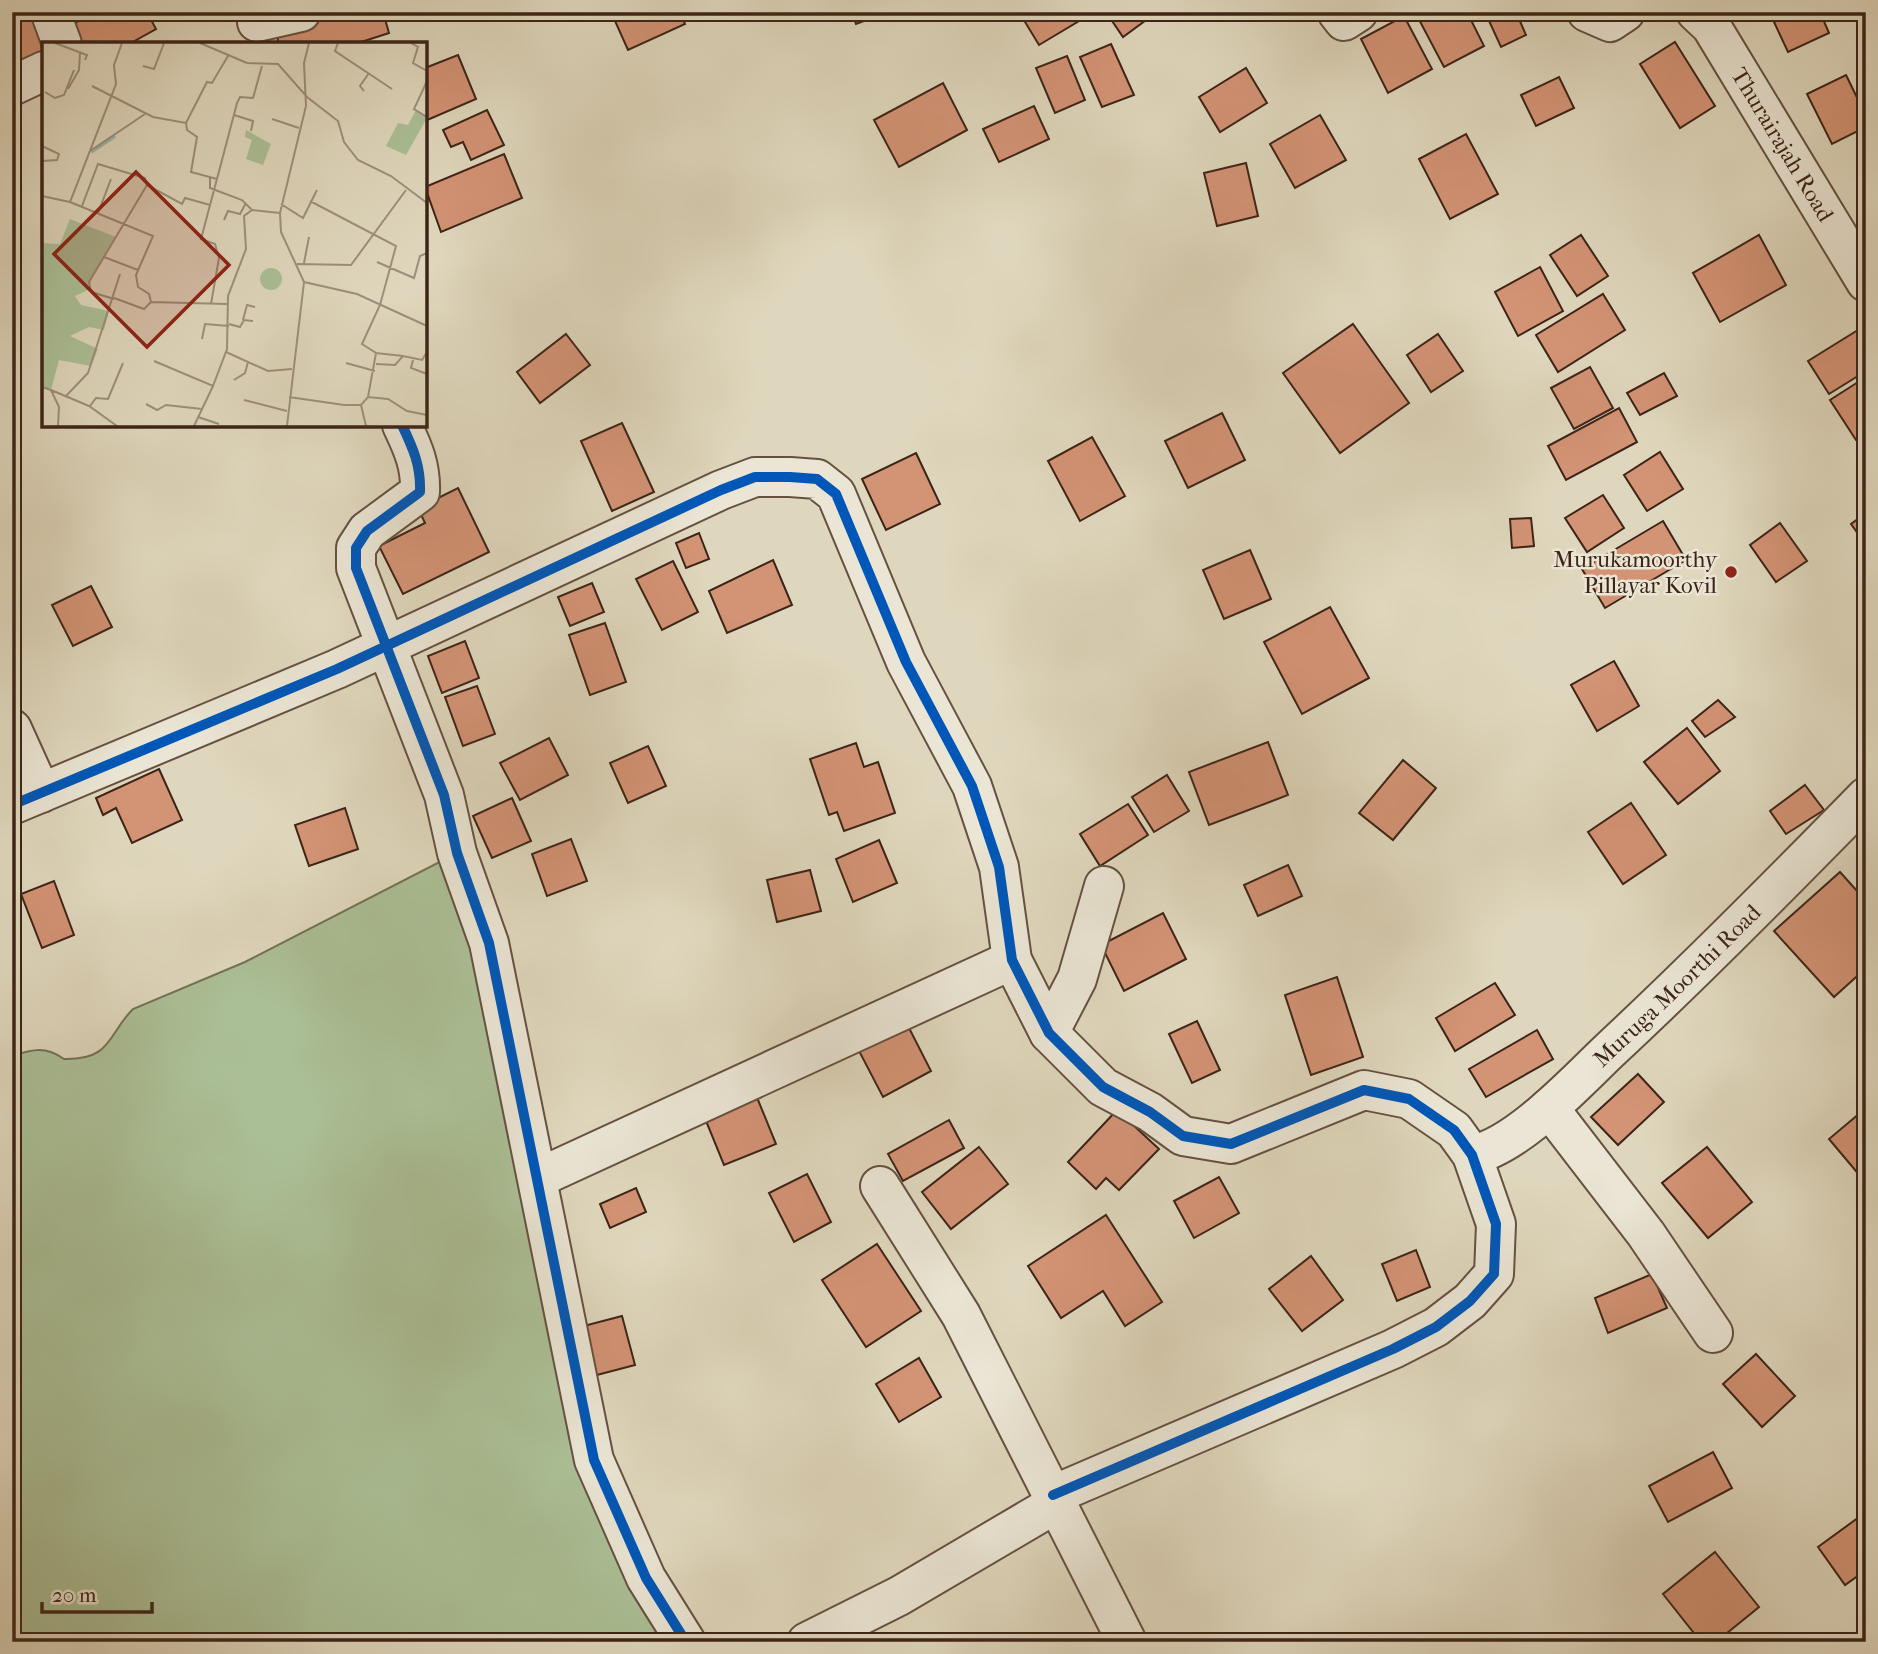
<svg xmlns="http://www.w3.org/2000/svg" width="1878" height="1654" viewBox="0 0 1878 1654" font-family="'IM FELL French Canon',serif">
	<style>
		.green { fill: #abbf96; stroke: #747257; stroke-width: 2 }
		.building { fill: #d39375; stroke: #3d2418; stroke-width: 2 }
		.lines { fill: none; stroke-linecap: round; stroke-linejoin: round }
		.minor-casing { stroke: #665141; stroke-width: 42 }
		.minor { stroke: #eae5d4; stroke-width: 38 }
		.cycleway-casing { stroke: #eae5d4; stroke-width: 15 }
		.cycleway { stroke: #0057b8; stroke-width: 10 }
		.poi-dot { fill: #8f2418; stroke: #eae5d4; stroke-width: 2.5 }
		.labels { text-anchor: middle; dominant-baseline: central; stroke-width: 5; stroke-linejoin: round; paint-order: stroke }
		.street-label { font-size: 23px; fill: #3d2418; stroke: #eae5d4 }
		.poi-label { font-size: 23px; fill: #3d2418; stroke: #eae5d4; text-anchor: end }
		.inset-river { fill: none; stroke: #94b8b5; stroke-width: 3.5 }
		.inset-road { fill: none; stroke: #9e8f7b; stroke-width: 2 }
		.view { fill: #8f2418; fill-opacity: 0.15; stroke: #8f2418; stroke-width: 3.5 }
		.inset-edge { fill: none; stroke: #3d2418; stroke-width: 3.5 }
	</style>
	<rect width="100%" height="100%" fill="#dfd7bd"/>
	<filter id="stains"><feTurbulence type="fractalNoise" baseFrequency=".00286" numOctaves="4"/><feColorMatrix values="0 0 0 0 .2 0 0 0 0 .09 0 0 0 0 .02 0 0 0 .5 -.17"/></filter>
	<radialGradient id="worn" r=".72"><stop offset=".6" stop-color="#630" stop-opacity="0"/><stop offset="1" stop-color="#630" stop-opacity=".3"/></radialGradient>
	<path class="green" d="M457,853L594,1460L686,1642H12V1056C33,1049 46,1046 64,1059C112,1060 107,1035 133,1009L245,962Z"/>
	<g class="building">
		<path d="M95,12H147L156,29L129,44H83L73,24Z"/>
		<path d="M329,12H383L389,33L355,44H279L275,29Z"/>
		<path d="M611,12H680L685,24L628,50Z"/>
		<path d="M852,12H888L856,24Z"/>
		<path d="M1019,12H1088L1089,15L1039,45Z"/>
		<path d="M1106,12H1157L1123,37Z"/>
		<path d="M1415,12H1467L1484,46L1444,67Z"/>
		<path d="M1485,12H1516L1526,35L1501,47Z"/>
		<path d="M1795,12H1820L1829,33L1788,52L1774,22Z"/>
		<path d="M31,13L44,44V54L12,68V22Z"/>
		<path d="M1404,16L1432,69L1388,93L1361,39Z"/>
		<path d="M1675,42L1715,106L1680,128L1640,64Z"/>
		<path d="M1111,44L1134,95L1102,107L1080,57Z"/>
		<path d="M458,55L476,99L425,121V68Z"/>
		<path d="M1067,56L1085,100L1055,113L1036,68Z"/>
		<path d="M1246,68L1267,103L1220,132L1199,97Z"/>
		<path d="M1846,75L1866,116V127L1832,144L1807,94Z"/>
		<path d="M1559,77L1574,108L1536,126L1521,95Z"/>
		<path d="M943,83L967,130L899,167L874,120Z"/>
		<path d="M1034,106L1049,139L999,162L983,129Z"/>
		<path d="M487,110L504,145L471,160L463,142L451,147L443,130Z"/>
		<path d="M1320,115L1346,160L1295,188L1270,144Z"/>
		<path d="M1466,134L1498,194L1450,219L1419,159Z"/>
		<path d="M504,154L522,198L441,232L425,187Z"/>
		<path d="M1246,163L1258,216L1217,226L1204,173Z"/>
		<path d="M1581,235L1608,276L1577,296L1550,255Z"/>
		<path d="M1759,235L1786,285L1720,322L1693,273Z"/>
		<path d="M1540,267L1563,311L1518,336L1495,292Z"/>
		<path d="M1603,294L1625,330L1558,372L1536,335Z"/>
		<path d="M1353,324L1409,403L1340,453L1283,373Z"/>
		<path d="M1866,325V371L1829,394L1808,361Z"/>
		<path d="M566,334L590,365L540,403L517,372Z"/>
		<path d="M1438,334L1463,371L1431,392L1407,355Z"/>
		<path d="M1590,367L1613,408L1574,429L1551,388Z"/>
		<path d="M1664,373L1677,396L1640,415L1627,393Z"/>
		<path d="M1866,377V434L1856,440L1830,400Z"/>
		<path d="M1619,408L1637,442L1566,480L1548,446Z"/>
		<path d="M1222,413L1245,460L1188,488L1165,441Z"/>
		<path d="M622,423L654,492L612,511L581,441Z"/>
		<path d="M1092,437L1125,496L1080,521L1048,461Z"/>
		<path d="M1660,452L1683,489L1647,511L1624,475Z"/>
		<path d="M916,453L940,504L886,530L862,479Z"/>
		<path d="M458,488L489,552L403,594L379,546L425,523L418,508Z"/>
		<path d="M1603,495L1624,528L1587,552L1565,518Z"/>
		<path d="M1866,513V545L1851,524Z"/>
		<path d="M1531,518L1534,546L1512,548L1510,519Z"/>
		<path d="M1663,521L1686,560L1605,608L1582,569Z"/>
		<path d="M1780,523L1807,561L1776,582L1750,545Z"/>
		<path d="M699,533L709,559L686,568L676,543Z"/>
		<path d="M1250,550L1271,599L1224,619L1203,570Z"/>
		<path d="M773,560L792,605L727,633L709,591Z"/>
		<path d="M673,561L698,612L662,630L636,579Z"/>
		<path d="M592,583L604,612L570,626L558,597Z"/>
		<path d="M91,586L112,627L73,646L52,605Z"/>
		<path d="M1330,607L1369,678L1302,714L1264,642Z"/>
		<path d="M605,623L626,682L590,695L569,635Z"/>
		<path d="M465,641L479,678L442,693L428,656Z"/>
		<path d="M1614,661L1639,706L1597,731L1571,685Z"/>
		<path d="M477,686L495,734L463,746L445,697Z"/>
		<path d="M1718,700L1735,717L1705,737L1692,721Z"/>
		<path d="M1687,728L1720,771L1678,804L1644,762Z"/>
		<path d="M549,738L568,775L520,800L500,763Z"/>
		<path d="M1268,742L1288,795L1209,825L1189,772Z"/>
		<path d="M856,743L864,767L878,762L895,813L844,831L837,812L829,815L810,759Z"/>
		<path d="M648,746L666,786L628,803L610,763Z"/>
		<path d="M1403,760L1436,788L1393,840L1359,813Z"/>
		<path d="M159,769L182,820L132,843L116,808L103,815L96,798Z"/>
		<path d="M1167,775L1189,811L1154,832L1132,797Z"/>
		<path d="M1805,785L1824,810L1786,834L1770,811Z"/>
		<path d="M512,798L531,841L492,858L473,816Z"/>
		<path d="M1631,803L1666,855L1623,884L1588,832Z"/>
		<path d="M1128,804L1148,835L1100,866L1080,834Z"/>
		<path d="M345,808L358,849L309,866L295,825Z"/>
		<path d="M571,839L587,881L547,896L532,854Z"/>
		<path d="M879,840L897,883L853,902L836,859Z"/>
		<path d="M1288,865L1302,896L1258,916L1244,885Z"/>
		<path d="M810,870L821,911L777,922L767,880Z"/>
		<path d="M1840,872L1866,901V968L1834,997L1774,931Z"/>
		<path d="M54,881L74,935L42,948L21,894Z"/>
		<path d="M1163,913L1186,959L1124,991L1101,945Z"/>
		<path d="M1337,977L1363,1057L1311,1075L1285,995Z"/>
		<path d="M1495,983L1515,1015L1455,1051L1436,1018Z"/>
		<path d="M1197,1021L1220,1070L1192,1083L1169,1034Z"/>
		<path d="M907,1024L931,1071L883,1097L858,1049Z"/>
		<path d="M1537,1030L1553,1059L1486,1097L1469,1069Z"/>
		<path d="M1638,1074L1664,1102L1618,1145L1591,1117Z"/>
		<path d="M756,1095L776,1144L724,1165L704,1116Z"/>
		<path d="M1866,1108V1183L1829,1139Z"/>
		<path d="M1117,1110L1159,1149L1119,1190L1106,1178L1096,1189L1068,1162Z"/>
		<path d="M949,1120L964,1148L903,1181L888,1154Z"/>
		<path d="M979,1147L1008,1184L951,1229L922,1192Z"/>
		<path d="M1707,1147L1752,1202L1708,1238L1662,1183Z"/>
		<path d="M807,1174L831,1222L794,1242L769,1193Z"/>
		<path d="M1219,1177L1239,1213L1194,1238L1174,1201Z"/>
		<path d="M636,1188L646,1212L610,1228L600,1204Z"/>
		<path d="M1106,1215L1162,1302L1125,1326L1103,1291L1061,1318L1028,1266Z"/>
		<path d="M877,1244L921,1311L866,1347L822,1280Z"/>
		<path d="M1416,1250L1430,1287L1397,1301L1382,1264Z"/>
		<path d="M1311,1256L1343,1300L1302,1331L1269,1289Z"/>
		<path d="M1652,1274L1667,1308L1608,1333L1595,1298Z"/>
		<path d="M622,1316L635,1365L593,1376L580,1327Z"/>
		<path d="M1756,1354L1795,1396L1762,1427L1723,1384Z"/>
		<path d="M919,1358L941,1397L899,1422L876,1384Z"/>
		<path d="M1713,1452L1732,1488L1668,1522L1649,1486Z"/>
		<path d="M1866,1512V1570L1845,1585L1818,1547Z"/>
		<path d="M1715,1552L1759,1607L1716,1642H1701L1663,1594Z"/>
	</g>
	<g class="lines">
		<g class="minor-casing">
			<g id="minor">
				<path d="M55,12L51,14L62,44"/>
				<path d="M1337,12L1344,21L1358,12"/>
				<path d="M1587,12L1610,22L1625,12"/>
				<path id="s1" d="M1696,12L1711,26L1866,282"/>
				<path d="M257,22L301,12"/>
				<path d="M12,86L44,71"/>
				<path d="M402,425C413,448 421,466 420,492L367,531L356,548V568L444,795L457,853L489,943L594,1460L646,1578L686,1642"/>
				<path d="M12,729L41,793"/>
				<path d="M12,805L337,669L721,490L755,477H790L817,479L836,494L906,662L972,786L999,867L1012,960L1049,1033L1103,1087L1150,1112L1183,1136L1231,1144L1364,1090L1409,1099L1454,1130L1472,1155L1496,1224L1494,1274L1470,1301L1436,1327L1393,1349L1053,1495"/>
				<path d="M1049,1033L1077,979L1104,886"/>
				<path d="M1549,1108L1646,1234L1713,1333"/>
				<path id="s2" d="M1472,1155C1518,1146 1576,1082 1611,1049C1698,968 1782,883 1866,797"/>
				<path d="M538,1178L1012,960"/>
				<path d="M880,1186L961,1315L1127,1642"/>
				<path d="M807,1642L899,1596L1057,1503"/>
			</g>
		</g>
		<use href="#minor" class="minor"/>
		<g class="cycleway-casing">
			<g id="cycleway">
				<path d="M402,425C413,448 421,466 420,492L367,531L356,548V568L444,795L457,853L489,943L594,1460L646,1578L686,1642"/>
				<path d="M12,805L337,669L721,490L755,477H790L817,479L836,494L906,662L972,786L999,867L1012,960L1049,1033L1103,1087L1150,1112L1183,1136L1231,1144L1364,1090L1409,1099L1454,1130L1472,1155L1496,1224L1494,1274L1470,1301L1436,1327L1393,1349L1053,1495"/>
			</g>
		</g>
		<use href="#cycleway" class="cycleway"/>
	</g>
	<circle class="poi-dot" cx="1731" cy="572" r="7"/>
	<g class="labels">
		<g class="street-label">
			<text stroke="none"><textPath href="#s1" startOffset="159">Thurairajah Road</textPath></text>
			<text stroke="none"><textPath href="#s2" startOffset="268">Muruga Moorthi Road</textPath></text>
		</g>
		<g class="poi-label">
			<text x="1717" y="559">Murukamoorthy<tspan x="1717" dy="26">Pillayar Kovil</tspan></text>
		</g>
	</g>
	<g transform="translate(42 42)">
		<rect width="385" height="385" fill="#dfd7bd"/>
		<path d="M374,68L385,76L364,113L344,104L356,81L366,83ZM204,88L229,102L221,123L204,117L210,98L203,95ZM28,177L74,195L51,232L46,248L33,254L39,263L67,269L62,288L47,285L28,294L56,307L49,324L17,318L9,348L0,345V201L18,202ZM218 237a11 11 0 1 1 22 0a11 11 0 1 1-22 0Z" fill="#abbf96"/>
		<path class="inset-river" d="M49,110L73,94"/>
		<path class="inset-road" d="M13,1L45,13L43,18M158,1L205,21L236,22L265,55L296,79L302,100L316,118L349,134L385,161M296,1L293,9L350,47M369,1L376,5L371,21L385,29M101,24L112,27L122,1M385,39L372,67L385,75M50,44L111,75L144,81L165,40L170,41L186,14M26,47L37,28L38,11M322,49L318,44L327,31M3,50L13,56L22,53L32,28M192,73L211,79L209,89M230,77L257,86M144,81L145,88L155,95L149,130L175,137L195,61L198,55L211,56L220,24M0,104L17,112L15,118L0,119M48,109L103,72M168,136V146L200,158L210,168L238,171M0,154L28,160L74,42L72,23L80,1M268,159L354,204L338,263L320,302L334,311L326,355M28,160L111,194L94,233L96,245L107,252L109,260M239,162L261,176L275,148M168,163L159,197L173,202L177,216L169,262M40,164L56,122L103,136L105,143L140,162L143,156L168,163L175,137M56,171L69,137M182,178L186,169L198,172L204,161M62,215L96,228M335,220L372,236L378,214L385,211M262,221L267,195M255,222L309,223L364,148M262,240L315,252L385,284M72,256L102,267L109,260M72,257L49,250L47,240L105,143M109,260L185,262M201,278L205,263L213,265M187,282L198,285L202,278L211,279M160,297L163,282L187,284M184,310L226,329L250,327M334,311L361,314M371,318L369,326L385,332M112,319L171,344L185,307L186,254L204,207L202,174L210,168M304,321L333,329M334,322L353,323L361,314L380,318L385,310M192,338L203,331L206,320M0,345L9,348L17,365L16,384M9,348L47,364L75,384M24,354L46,331L78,232M247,355L302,363H319L326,355L346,357L365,369L385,373M202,358L245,369M104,362L115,368L124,363L160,367M319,363L324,384M48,364L54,356L66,357L81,321M156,375L177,382M152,384L171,344M245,384L262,240L239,190L238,171L264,64L262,21L267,1"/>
		<path class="view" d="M94,130L187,223L105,305L12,212Z"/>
		<rect width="385" height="385" class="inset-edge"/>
	</g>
	<rect width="1878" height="1654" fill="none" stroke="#dfd7bd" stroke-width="42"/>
	<rect x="14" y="14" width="1850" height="1626" fill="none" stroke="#3d2418" stroke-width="3.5"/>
	<rect x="21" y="21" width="1836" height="1612" fill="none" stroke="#3d2418" stroke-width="2"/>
	<path d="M42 1602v10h110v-10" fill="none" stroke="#3d2418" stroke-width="3.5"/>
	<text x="52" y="1602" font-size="21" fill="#3d2418" stroke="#eae5d4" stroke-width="5" paint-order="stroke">20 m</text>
	<rect width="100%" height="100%" filter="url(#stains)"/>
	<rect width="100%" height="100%" fill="url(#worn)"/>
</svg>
